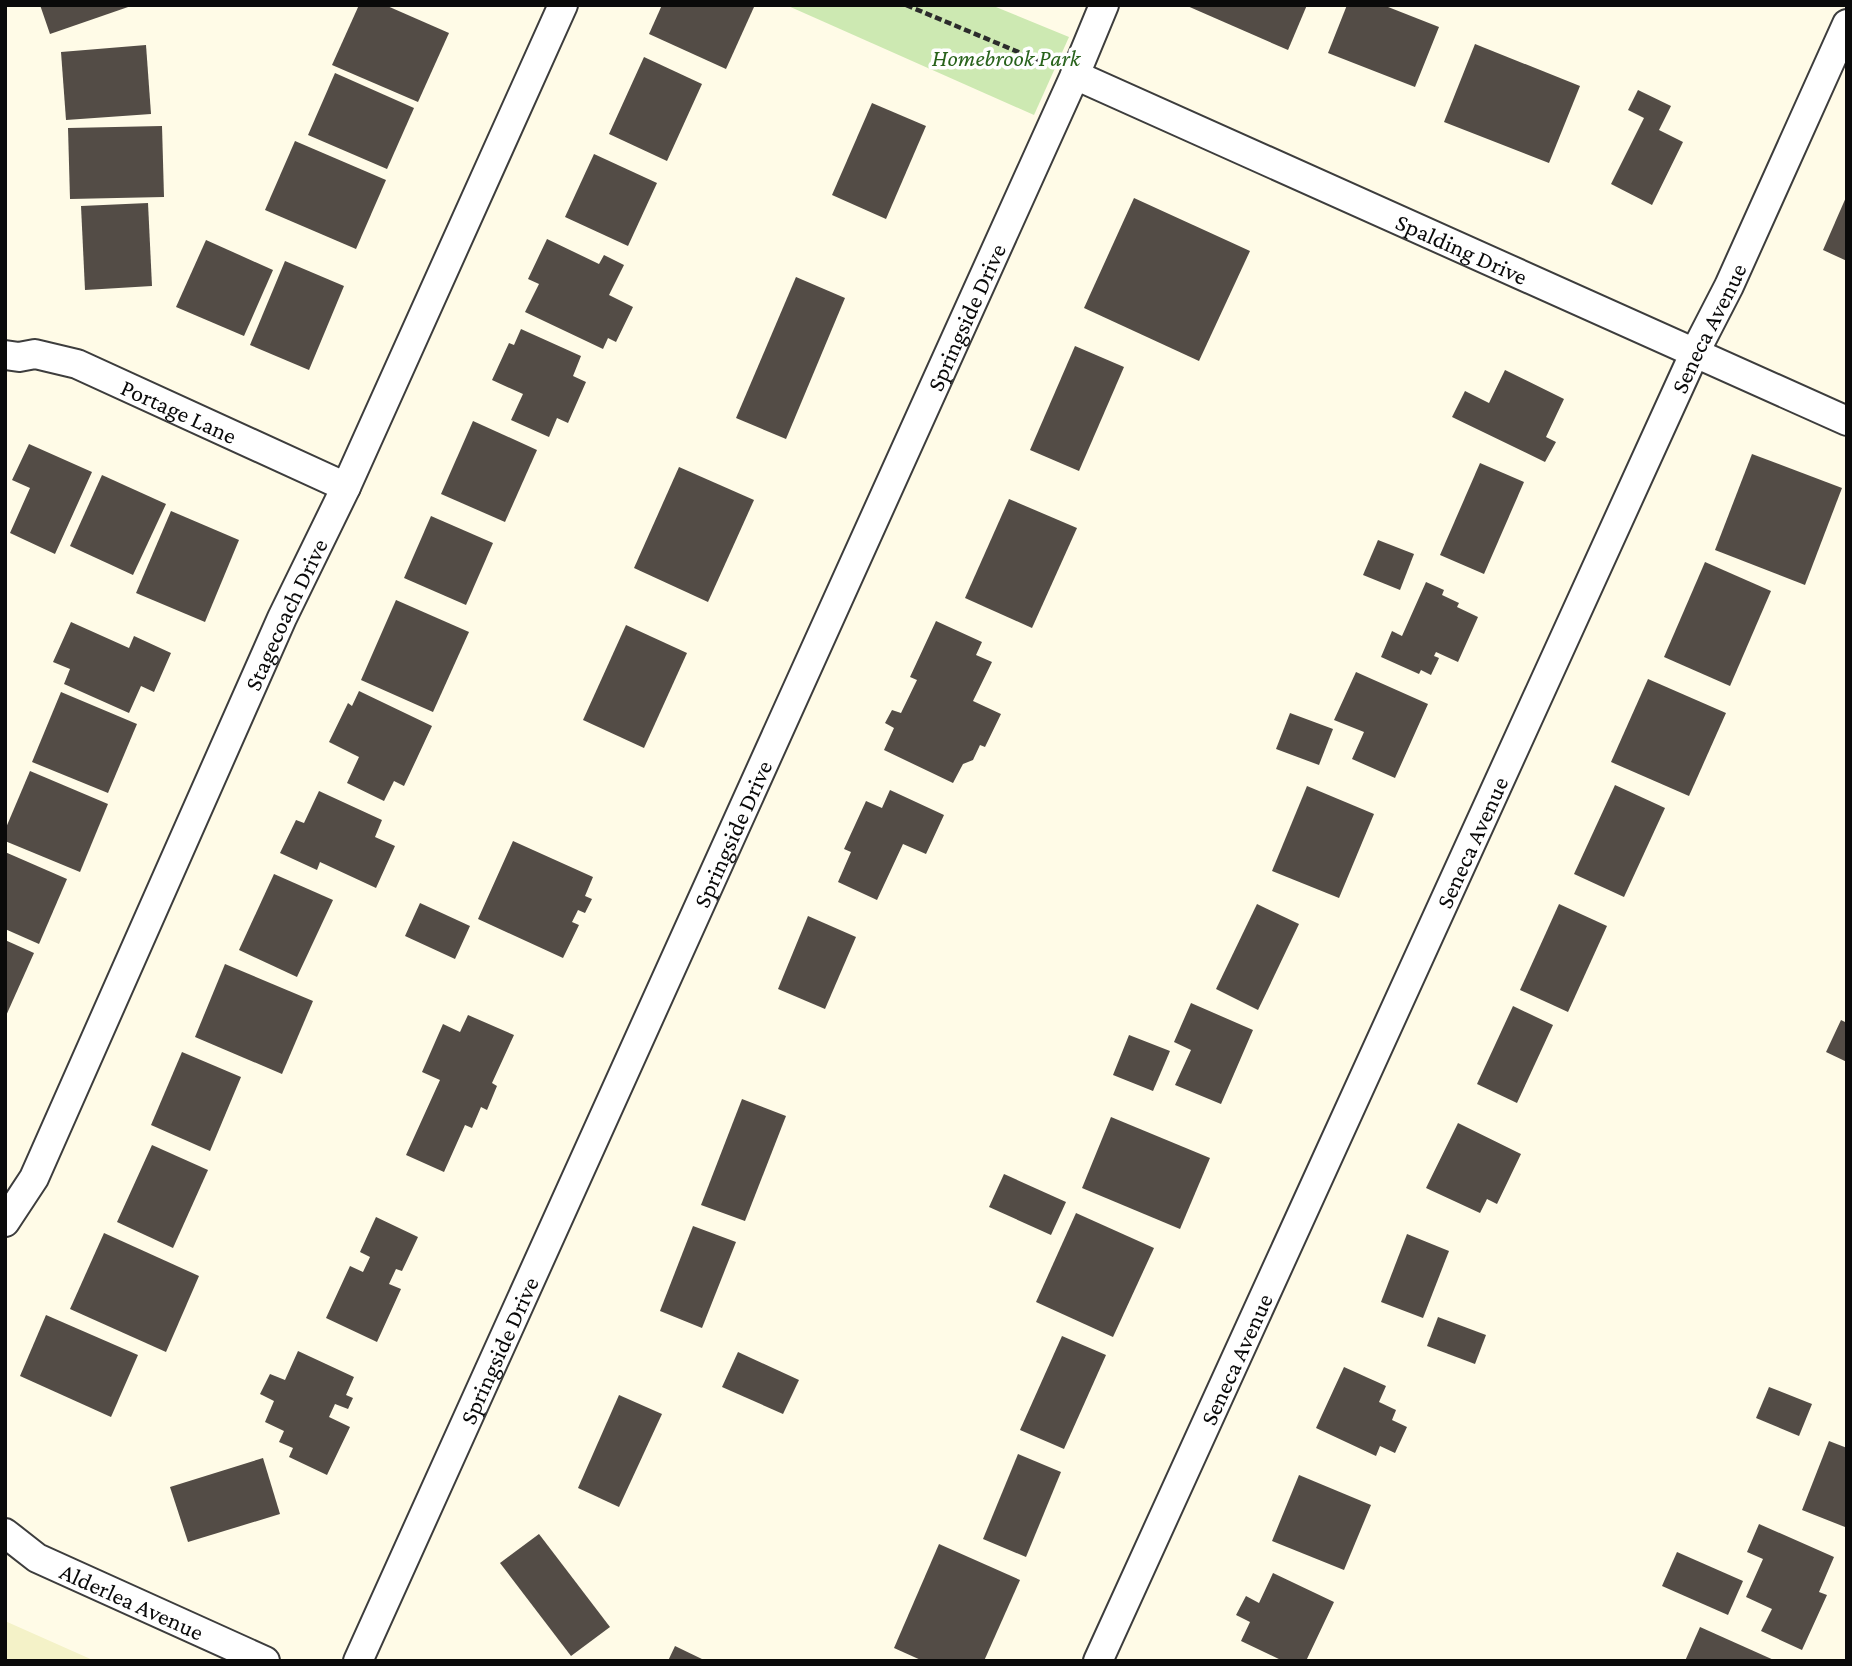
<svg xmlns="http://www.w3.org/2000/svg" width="1852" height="1666" font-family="'Crimson Pro',serif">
	<rect width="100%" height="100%" fill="#fffbe7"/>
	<!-- farmland -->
	<path fill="#f4f2c8" d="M5,1621L95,1661H5Z"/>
	<!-- green -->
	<path fill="#cde9b2" d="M786,5H991L1069,37L1034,115Z"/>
	<!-- building -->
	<g fill="#534c46">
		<path d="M40,5H131V6L50,34Z"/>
		<path d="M359,5H385L449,33L418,102L332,65Z"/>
		<path d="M662,5H749L754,7L726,69L649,34Z"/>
		<path d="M1185,5H1307L1288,50Z"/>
		<path d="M1347,5H1383L1439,27L1415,87L1328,53Z"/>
		<path d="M1475,44L1580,86L1549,163L1444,122Z"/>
		<path d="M146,45L151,114L66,120L61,52Z"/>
		<path d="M644,57L702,84L667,161L609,134Z"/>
		<path d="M335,73L414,108L387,169L308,135Z"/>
		<path d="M1638,90L1671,106L1659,130L1683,142L1652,205L1611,184L1644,118L1628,110Z"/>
		<path d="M872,103L926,126L886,219L832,195Z"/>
		<path d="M162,126L164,197L70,199L68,128Z"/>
		<path d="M295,141L386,180L356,249L265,210Z"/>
		<path d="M594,154L657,183L628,246L565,217Z"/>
		<path d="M1847,195V261L1823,250Z"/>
		<path d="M1134,198L1250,251L1199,361L1084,308Z"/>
		<path d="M148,203L152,286L85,290L81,206Z"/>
		<path d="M547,239L599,264L604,255L624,265L609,295L633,307L616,342L608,338L603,349L525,312L539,284L528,279Z"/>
		<path d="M206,240L273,270L244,336L176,307Z"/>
		<path d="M285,261L344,286L309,370L250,345Z"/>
		<path d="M796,277L845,298L786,439L736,418Z"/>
		<path d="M521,329L581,356L573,376L586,382L568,423L557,418L549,437L511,420L523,394L492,380L509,343L514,345Z"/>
		<path d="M1075,346L1124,367L1079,471L1030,450Z"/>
		<path d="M1505,370L1564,399L1546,437L1556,442L1545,462L1452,417L1465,391L1489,403Z"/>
		<path d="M473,421L537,450L505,522L441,494Z"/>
		<path d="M29,444L92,472L55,554L10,533L30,488L12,480Z"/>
		<path d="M1752,454L1842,488L1805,585L1715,550Z"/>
		<path d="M1480,463L1524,482L1484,574L1440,555Z"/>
		<path d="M679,467L754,500L708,602L634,568Z"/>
		<path d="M102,475L166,504L133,575L70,546Z"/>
		<path d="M1009,499L1077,528L1032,628L965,598Z"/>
		<path d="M171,511L239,540L205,622L136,593Z"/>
		<path d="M431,516L493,543L466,605L404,578Z"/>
		<path d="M1378,540L1414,554L1400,590L1363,575Z"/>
		<path d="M1705,562L1771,591L1730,686L1664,657Z"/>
		<path d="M1426,582L1444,590L1442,595L1459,603L1457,607L1478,617L1458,662L1436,652L1434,656L1439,658L1431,675L1421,670L1419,674L1381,657L1392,631L1402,636Z"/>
		<path d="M396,600L469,632L433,712L361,680Z"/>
		<path d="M936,621L982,642L976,655L992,662L973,701L1001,714L985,747L980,745L973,760L963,764L953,783L884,750L894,728L885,723L892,710L901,713L917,680L910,677Z"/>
		<path d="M71,622L129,648L134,636L171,653L154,692L141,686L129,713L64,684L70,669L53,662Z"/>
		<path d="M626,625L687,653L644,748L583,720Z"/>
		<path d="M1356,672L1428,704L1395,778L1352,759L1364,732L1334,720Z"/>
		<path d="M1648,679L1726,713L1689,796L1611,762Z"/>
		<path d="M359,691L432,726L404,786L394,781L384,801L347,783L359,757L329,742L348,703L352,706Z"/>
		<path d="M61,692L137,724L108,793L32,762Z"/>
		<path d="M1290,713L1333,729L1319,765L1276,749Z"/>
		<path d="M30,771L108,804L80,872L5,841V830Z"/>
		<path d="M1615,785L1665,808L1624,897L1574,874Z"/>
		<path d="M1307,786L1374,814L1339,898L1272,871Z"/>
		<path d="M890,790L944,815L926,854L903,844L877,900L838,882L851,852L844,849L866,801L882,808Z"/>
		<path d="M319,791L382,820L375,837L395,846L376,888L320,862L317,870L280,853L296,820L304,823Z"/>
		<path d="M513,841L593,877L585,896L592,899L585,913L578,910L572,922L579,925L563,958L478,919Z"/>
		<path d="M5,852L67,879L39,944L5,929Z"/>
		<path d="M274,874L333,900L297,977L239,950Z"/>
		<path d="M420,903L470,926L455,959L405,936Z"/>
		<path d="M1257,904L1299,924L1258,1010L1216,989Z"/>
		<path d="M1559,904L1607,926L1568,1012L1520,990Z"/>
		<path d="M808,916L856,937L825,1009L778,989Z"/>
		<path d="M5,940L34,953L5,1018Z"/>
		<path d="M225,964L313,1001L282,1074L195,1037Z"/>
		<path d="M1191,1003L1253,1030L1221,1104L1175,1085L1191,1050L1174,1042Z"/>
		<path d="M1513,1006L1553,1025L1517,1103L1477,1084Z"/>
		<path d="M468,1015L514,1035L492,1083L497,1086L487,1110L481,1107L472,1128L465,1125L444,1172L406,1155L440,1080L422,1072L443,1024L460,1032Z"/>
		<path d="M1841,1020L1847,1023V1062L1826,1052Z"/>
		<path d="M1129,1035L1170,1051L1153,1091L1113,1075Z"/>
		<path d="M182,1052L241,1077L210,1151L151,1125Z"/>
		<path d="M742,1099L786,1116L745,1221L701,1205Z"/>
		<path d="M1111,1117L1210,1158L1180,1229L1082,1188Z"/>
		<path d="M1458,1123L1521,1154L1497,1204L1487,1199L1480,1213L1426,1188Z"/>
		<path d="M152,1145L208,1170L173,1248L117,1222Z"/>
		<path d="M1004,1174L1066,1202L1051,1235L989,1207Z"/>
		<path d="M1076,1213L1154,1248L1113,1337L1036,1302Z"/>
		<path d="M376,1217L418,1237L402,1271L396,1269L389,1284L401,1289L377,1342L326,1318L350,1266L363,1272L370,1257L360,1252Z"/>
		<path d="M693,1226L736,1242L702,1328L660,1311Z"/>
		<path d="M104,1233L199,1276L166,1352L70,1309Z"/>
		<path d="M1407,1234L1449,1251L1423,1318L1381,1302Z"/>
		<path d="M46,1315L138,1355L111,1417L20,1376Z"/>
		<path d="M1438,1317L1486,1335L1475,1364L1427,1346Z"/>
		<path d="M1062,1336L1106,1355L1064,1449L1020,1430Z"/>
		<path d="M298,1351L354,1377L346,1395L353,1398L348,1409L335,1404L329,1417L350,1427L327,1475L289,1457L293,1448L279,1442L284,1431L265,1422L274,1401L260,1394L270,1374L285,1380Z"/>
		<path d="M738,1352L799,1380L783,1414L722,1387Z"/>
		<path d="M1344,1367L1386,1386L1379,1402L1396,1410L1392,1420L1407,1427L1395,1453L1380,1446L1376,1456L1316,1428Z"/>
		<path d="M1769,1387L1812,1404L1799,1436L1756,1418Z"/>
		<path d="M619,1395L662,1414L619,1507L578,1488Z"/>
		<path d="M1829,1441L1847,1448V1521L1845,1527L1802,1510Z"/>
		<path d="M1018,1454L1061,1472L1026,1557L983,1539Z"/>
		<path d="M263,1458L280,1514L188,1542L170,1487Z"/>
		<path d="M1299,1475L1371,1505L1344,1570L1272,1541Z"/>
		<path d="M1759,1524L1834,1557L1819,1592L1827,1595L1802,1650L1761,1631L1772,1609L1746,1597L1763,1559L1747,1552Z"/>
		<path d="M539,1534L610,1627L571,1656L500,1563Z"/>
		<path d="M939,1544L1020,1580L984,1661H923L894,1648Z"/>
		<path d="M1677,1552L1743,1581L1728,1615L1662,1586Z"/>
		<path d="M1273,1573L1334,1602L1306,1661H1283L1241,1641L1250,1622L1236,1615L1246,1596L1259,1603Z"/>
		<path d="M1700,1627L1776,1661H1685Z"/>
		<path d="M675,1646L706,1661H668Z"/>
	</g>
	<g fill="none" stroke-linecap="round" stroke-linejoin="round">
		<defs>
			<g id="street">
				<path id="s1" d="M1075,75L1847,421"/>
				<path id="s2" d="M5,355L19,357L35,354L77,364L346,487"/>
				<path id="s3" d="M5,1222L34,1178L282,618L346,487L563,5"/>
				<path id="s4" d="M5,1533L37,1558L265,1661"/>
				<path id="s5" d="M358,1661L1075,75L1104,5"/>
				<path id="s6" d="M1098,1661L1695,352L1729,286L1847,24"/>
			</g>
		</defs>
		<!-- street casing -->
		<use href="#street" stroke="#3d3d3d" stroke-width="32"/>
		<!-- path -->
		<path stroke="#2c2c2c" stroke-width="4.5" stroke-dasharray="7 3.5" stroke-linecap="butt" d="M906,5L1047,64"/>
		<!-- street -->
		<use href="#street" stroke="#fff" stroke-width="28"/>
	</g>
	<g text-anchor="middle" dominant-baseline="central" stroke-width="7" stroke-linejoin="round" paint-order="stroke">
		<!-- park labels -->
		<g font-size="24" font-style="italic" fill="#28621b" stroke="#fff">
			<text x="1006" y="57">Homebrook Park</text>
		</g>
		<!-- street labels -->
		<g font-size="24" fill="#0a0a0a" stroke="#fff">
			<text stroke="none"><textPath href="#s1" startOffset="424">Spalding Drive</textPath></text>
			<text stroke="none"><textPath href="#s5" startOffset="1475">Springside Drive</textPath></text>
			<text stroke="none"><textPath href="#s6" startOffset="1466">Seneca Avenue</textPath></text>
			<text stroke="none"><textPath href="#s2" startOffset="186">Portage Lane</textPath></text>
			<text stroke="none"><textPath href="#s3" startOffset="670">Stagecoach Drive</textPath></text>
			<text stroke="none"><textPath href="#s5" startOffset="908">Springside Drive</textPath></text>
			<text stroke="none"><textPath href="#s6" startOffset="900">Seneca Avenue</textPath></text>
			<text stroke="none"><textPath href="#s5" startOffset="341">Springside Drive</textPath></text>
			<text stroke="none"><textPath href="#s6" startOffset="332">Seneca Avenue</textPath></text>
			<text stroke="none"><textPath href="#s4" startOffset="145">Alderlea Avenue</textPath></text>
		</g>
	</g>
	<!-- border -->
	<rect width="1852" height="1666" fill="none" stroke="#0a0a0a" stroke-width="14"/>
</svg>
